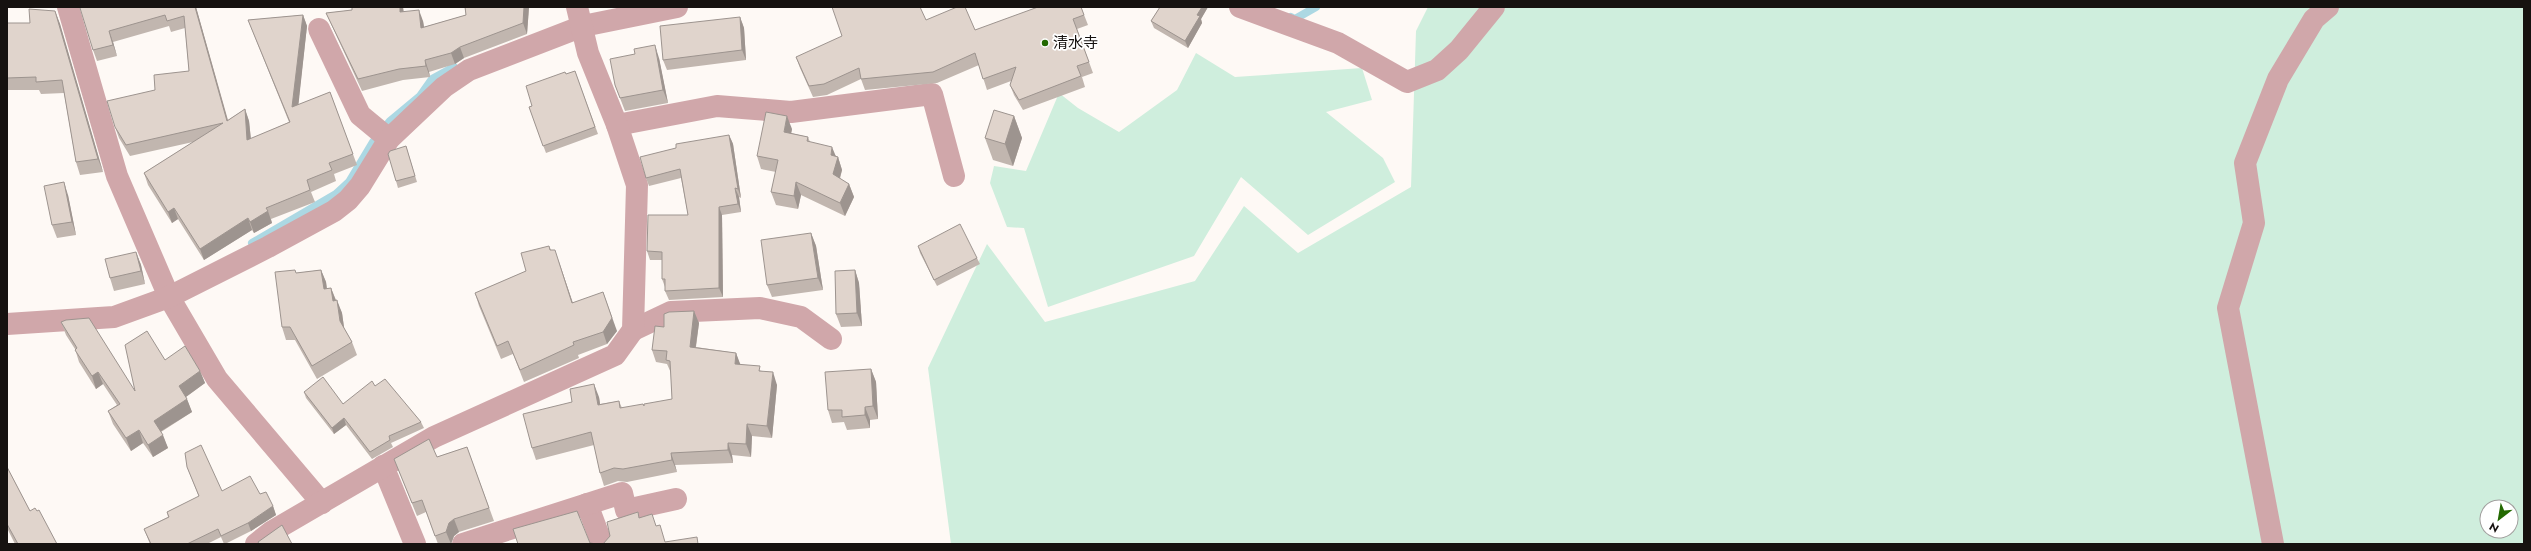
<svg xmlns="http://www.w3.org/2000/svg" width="2531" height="551" font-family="Jost,'Noto Sans JP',sans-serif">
	<rect width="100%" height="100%" fill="#fef9f5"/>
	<!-- green -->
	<g fill="#cfeedd" fill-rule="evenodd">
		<path d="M1428,7H2524V544H951L928,368L987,244L1045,322L1195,281L1244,206L1298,253L1411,187L1416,31ZM2487,507H2511V531H2487Z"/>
		<path d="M1196,53L1235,77L1362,68L1372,100L1326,112L1383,158L1395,182L1308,235L1241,177L1194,256L1048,307L1024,228L1007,227L990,183L994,166L1026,171L1059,93L1078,108L1119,132L1177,90Z"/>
	</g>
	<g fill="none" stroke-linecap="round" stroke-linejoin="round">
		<!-- stream -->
		<g stroke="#acd8e3" stroke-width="8">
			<path d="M1291,17L1295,19L1316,7"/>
			<path d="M252,243L336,194L349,182L373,142L390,121L420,96L432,79L454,67"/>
		</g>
		<!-- minor -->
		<g stroke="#d0a7aa" stroke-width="22">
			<path d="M68,7L117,176L169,297L217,379L322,503"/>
			<path d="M1240,7L1338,43L1407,82L1437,70L1459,50L1494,7"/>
			<path d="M319,29L360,115L389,139"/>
			<path d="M617,125L717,106L791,112L932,94L954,176"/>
			<path d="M7,324L114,317L169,297L268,247L334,211L348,200L360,186L389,139L444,87L469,70L583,26L677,7"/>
			<path d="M633,330L671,312L760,308L801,317L831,339"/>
			<path d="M383,466L415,544"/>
			<path d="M587,504L602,544"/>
			<path d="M256,544L271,532L434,437L615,355L633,330L637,185L617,125L588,53L577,7"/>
			<path d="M463,544L622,493L626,510L676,499"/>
			<path d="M2273,544L2228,308L2254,223L2245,163L2278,79L2314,19L2328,7"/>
		</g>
	</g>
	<!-- wall -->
	<g fill="#c1b6af">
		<path d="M82,7H196L228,120L245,109L249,121L251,139L289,122L248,20L303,15L307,26L298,105L330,92L357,165L334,174L336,181L311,192L315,202L271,219L272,223L254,233L252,230L204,260L178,219L172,223L148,185L144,173L193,142L130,156L119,138L115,127L155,90L189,71L185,28L171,32L169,26L113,42L117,56L97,61L93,50Z"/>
		<path d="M352,7H403L404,12L423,21L424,27L466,15L465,7H529L527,34L464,58L455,64L429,72L430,77L403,80L362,91L331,24L326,13L352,10Z"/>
		<path d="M1081,7L1088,25L1077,29L1093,73L1082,77L1085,87L1023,110L1014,95L1010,85L1011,81L987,90L979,65L937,83L865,90L861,79L827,95L813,97L800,68L796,57L926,20L975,30Z"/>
		<path d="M1160,7H1208L1201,19L1202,23L1188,48L1154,28L1151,21Z"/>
		<path d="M55,11L60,24L103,172L80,175L76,162L64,93L41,94L39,90H7V23H30Z"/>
		<path d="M740,17L744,28L746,60L667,70L663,60Z"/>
		<path d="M659,58L668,103L625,111L615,85Z"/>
		<path d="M575,71L598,134L546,153L529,107L532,106L566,74Z"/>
		<path d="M1014,116L1022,138L1013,166L993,160L985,138Z"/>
		<path d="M792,129L791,133L808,137L810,142L838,157L842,170L840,179L849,184L854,197L845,216L801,195L798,209L776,205L771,192L776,172L761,169L757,156Z"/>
		<path d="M729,135L733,144L741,198L739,197L741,212L722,215L723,297L669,300L665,291V287L662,279V260H650L647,251L688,215L681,178L649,186L646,178Z"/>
		<path d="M406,146L417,182L398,188L396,181Z"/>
		<path d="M68,195L76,235L57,238L52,225Z"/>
		<path d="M811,233L816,246L823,290L772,297L767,285Z"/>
		<path d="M549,246L551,250L559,262L573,303L617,331L607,344L578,355L579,358L524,382L513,354L501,359L479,306L475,293L526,271Z"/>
		<path d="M918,246L977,258L980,264L937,286L920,253Z"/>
		<path d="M136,252L141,265L145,284L114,291L110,278Z"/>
		<path d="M321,270L326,282L327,288H331L336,300L342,313L344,328L352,342L357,355L317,379L295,340H286L282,327L296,273Z"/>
		<path d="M855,270L859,283L862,326L841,327L836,314Z"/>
		<path d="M694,311L699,323L696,347L736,353L740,365L762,371L777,385L772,438L752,436L751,457L732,455L733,463L675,465L677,472L627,482L618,481L604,486L600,473L594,445L536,460L532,448L572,402L599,397L600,404L619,401L622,408L644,406L672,399L671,373L667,364L656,362L652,350L664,327Z"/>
		<path d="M61,322L135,391L165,360L200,371L205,383L186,397L192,412L161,432L168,448L153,457L143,443L131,451L113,424L108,411L117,405L103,384L96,389L79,362L75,349L66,335Z"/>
		<path d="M871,369L876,382L878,419L870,420V428L847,430L844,422L832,423L828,410Z"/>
		<path d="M375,386L421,422L424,428L391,443L393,447L372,459L346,425L334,434L306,398L304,392L343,404Z"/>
		<path d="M467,447L494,521L459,532L454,536L451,544H438L426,512L417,516L394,459L437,457Z"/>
		<path d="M7,467L30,511H37L57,544H15L7,528Z"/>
		<path d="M187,467L222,491L260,494L273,506L276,515L251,531L225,544H224L221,537L207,544H150L144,529L168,517L167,512L199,497Z"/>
	</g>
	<!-- shaded-wall -->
	<g fill="#9d948f">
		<path d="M195,7H196L231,132L227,121Z"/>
		<path d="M400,7H403L404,23L400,12Z"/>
		<path d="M524,7H529L527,34L523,23Z"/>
		<path d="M1202,7H1208L1201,19L1202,23L1188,48L1185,41L1197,15Z"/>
		<path d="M419,10L423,21L426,40L421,28Z"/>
		<path d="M55,11L60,24L103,172L98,159Z"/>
		<path d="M303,15L307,26L297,118L292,107Z"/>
		<path d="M740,17L744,28L746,60L742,50Z"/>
		<path d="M109,31L113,42L117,56L113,45Z"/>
		<path d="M655,45L659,58L668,103L663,90Z"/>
		<path d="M460,47L464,58L455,64L451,53Z"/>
		<path d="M425,60L429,72L430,77L426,66Z"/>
		<path d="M245,109L249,121L252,151L247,140Z"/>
		<path d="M787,116L792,129L789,145L784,132Z"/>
		<path d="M1014,116L1022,138L1013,166L1005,144Z"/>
		<path d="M729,135L733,144L741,198L738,189Z"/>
		<path d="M832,147L837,159L838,157L842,170L837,187L833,174L831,155Z"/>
		<path d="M64,182L68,195L76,235L72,222Z"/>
		<path d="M796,182L801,195L798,209L794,196Z"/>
		<path d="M849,184L854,197L845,216L840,203Z"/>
		<path d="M735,188L739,197L741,212L738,204Z"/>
		<path d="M719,207L722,215L723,297L719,288Z"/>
		<path d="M174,208L178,219L172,223L168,212Z"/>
		<path d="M268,211L272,223L254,233L250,222Z"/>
		<path d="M248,218L252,230L204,260L200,249Z"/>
		<path d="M811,233L816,246L823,290L818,278Z"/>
		<path d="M555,250L577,316L572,303Z"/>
		<path d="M136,252L141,265L145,284L141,271Z"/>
		<path d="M321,270L326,282L328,301L324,289Z"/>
		<path d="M855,270L859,283L862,326L857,313Z"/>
		<path d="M331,288L336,301H333Z"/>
		<path d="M603,292L617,331L607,344L603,332Z"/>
		<path d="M337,300L342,313L345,334L340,321Z"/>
		<path d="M694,311L699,323L694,359L690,347Z"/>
		<path d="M736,353L741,366L735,364Z"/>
		<path d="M871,369L876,382L878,419L873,406Z"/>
		<path d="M200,371L205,383L183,399L179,386Z"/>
		<path d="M98,372L103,384L96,389L92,376Z"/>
		<path d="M773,372L777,385L772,438L767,426Z"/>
		<path d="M594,384L599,397L602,417L598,405Z"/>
		<path d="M187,399L192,412L158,433L154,421Z"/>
		<path d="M865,407L870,420V428L865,415Z"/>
		<path d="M344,418L346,425L334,434L332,428Z"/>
		<path d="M747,424L752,436L751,457L746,444Z"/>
		<path d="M139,430L143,443L131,451L126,438Z"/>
		<path d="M163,435L168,448L153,457L148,445Z"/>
		<path d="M728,443L732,455L733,463L728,450Z"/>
		<path d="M671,453L675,465L677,472L672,460Z"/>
		<path d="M273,506L276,515L251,531L248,523Z"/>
		<path d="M454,519L459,532L454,536L451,544L446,532L449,523Z"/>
	</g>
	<!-- building -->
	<g fill="#e0d4cc" stroke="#9d948f">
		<path d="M82,7H195L227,121L245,109L247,140L290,122L248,20L303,15L292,107L330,92L353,154L329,163L332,170L307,180L310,190L266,208L268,211L250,222L248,218L200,249L174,208L168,212L144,173L223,123L126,145L115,127L107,101L155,90L154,75L189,71L184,16L167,21L165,15L109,31L113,45L93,50L80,8Z"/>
		<path d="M352,7H400V12L419,10L421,28L466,15L465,7H524L523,23L460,47L451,53L425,60L426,66L399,69L358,79L326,13L352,10Z"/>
		<path d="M832,7H920L926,20L957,7H965L975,30L1038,7H1081L1084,15L1073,19L1089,62L1077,66L1081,76L1019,100L1010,85L1016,67L983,79L975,53L933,72L861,79L859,68L824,84L809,86L796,57L842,36Z"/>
		<path d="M1160,7H1202L1197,15L1200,16L1185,41L1151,21Z"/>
		<path d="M29,9L55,11L98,159L76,162L62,80L36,82V77L7,78V23H30Z"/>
		<path d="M740,17L742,50L663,60L660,26Z"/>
		<path d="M655,45L663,90L620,98L615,85L610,59L635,54L634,49Z"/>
		<path d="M575,71L595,127L543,146L529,107L532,106L526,86L565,72L566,74Z"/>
		<path d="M994,110L1014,116L1005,144L985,138Z"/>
		<path d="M766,112L787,116L784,132L808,137L807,141L832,147L831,155L838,157L833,174L849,184L840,203L796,182L794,196L771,192L778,160L757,156Z"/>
		<path d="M729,135L738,189L735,188L738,204L719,207V288L665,291V279H662V252L647,251L648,215H688L680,169L646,178L640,157L676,148V144Z"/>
		<path d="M406,146L415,176L396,181L388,154L390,151Z"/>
		<path d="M64,182L72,222L52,225L44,186Z"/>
		<path d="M960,224L977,258L934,280L918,246Z"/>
		<path d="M811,233L818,278L767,285L761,240Z"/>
		<path d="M549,246L550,250H555L572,303L603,292L612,318L603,332L573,342L574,345L520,370L508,341L497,346L475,293L526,271L521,253Z"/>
		<path d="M136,252L141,271L110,278L105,259Z"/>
		<path d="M295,270L296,273L321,270L324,289L331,288L333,301L337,300L340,321L352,342L312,366L290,327H282L275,272Z"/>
		<path d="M855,270L857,313L836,314L835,271Z"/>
		<path d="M694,311L690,347L736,353L735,364L760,366L759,371L773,372L767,426L747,424L746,444L728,443V450L671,453L672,460L623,469L614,468L600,473L591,432L532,448L523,414L572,402L570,389L594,384L598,405L619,401L620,408L643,404L644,406V404L672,399L670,361L666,360L667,351L652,350L655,326L664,327V314L669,312Z"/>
		<path d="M89,318L135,391L125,345L147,331L165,360L185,346L200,371L179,386L187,399L154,421L163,435L148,445L139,430L126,438L108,411L120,404L98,372L92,376L75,350L77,348L61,322L66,320Z"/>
		<path d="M871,369L873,406L865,407V415L842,417V410H828L825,372Z"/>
		<path d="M323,377L343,404L372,381L375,386L385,379L421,422L389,436L390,440L370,452L344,418L332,428L304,392Z"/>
		<path d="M429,439L437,457L467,447L489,508L454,519L449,523L446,532L435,536L422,500L412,503L394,459Z"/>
		<path d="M201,445L222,491L250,476L260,494L266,492L273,506L248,523L221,536L218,529L187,544H151L144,529L169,517L167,512L199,496L187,467L185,453Z"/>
		<path d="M7,467L30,511L35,508L37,511L39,510L57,544H18L7,524Z"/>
		<path d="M577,511L590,543L597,544H518L513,529Z"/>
		<path d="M638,512L639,518L652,514L656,526L660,525L665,542L697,537L698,544H603L610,536L607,522Z"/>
		<path d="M282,525L292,544H259L258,542Z"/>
	</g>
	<!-- markers -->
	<circle fill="#236901" stroke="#fff" stroke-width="1.5" cx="1045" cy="43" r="4"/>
	<g text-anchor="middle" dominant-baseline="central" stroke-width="3.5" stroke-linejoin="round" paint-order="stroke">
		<!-- poi labels -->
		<g font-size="15" fill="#161210" stroke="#fff" text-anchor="start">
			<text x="1053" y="43">清水寺</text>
		</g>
	</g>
	<!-- border -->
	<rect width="2531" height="551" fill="none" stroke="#161210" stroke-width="16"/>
	<!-- north arrow -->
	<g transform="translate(2499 519) rotate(211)"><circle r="19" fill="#ffffff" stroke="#a2a09f"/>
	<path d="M0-3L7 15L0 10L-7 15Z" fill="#236901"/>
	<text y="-6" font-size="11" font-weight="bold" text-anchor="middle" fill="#161210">N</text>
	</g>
</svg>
